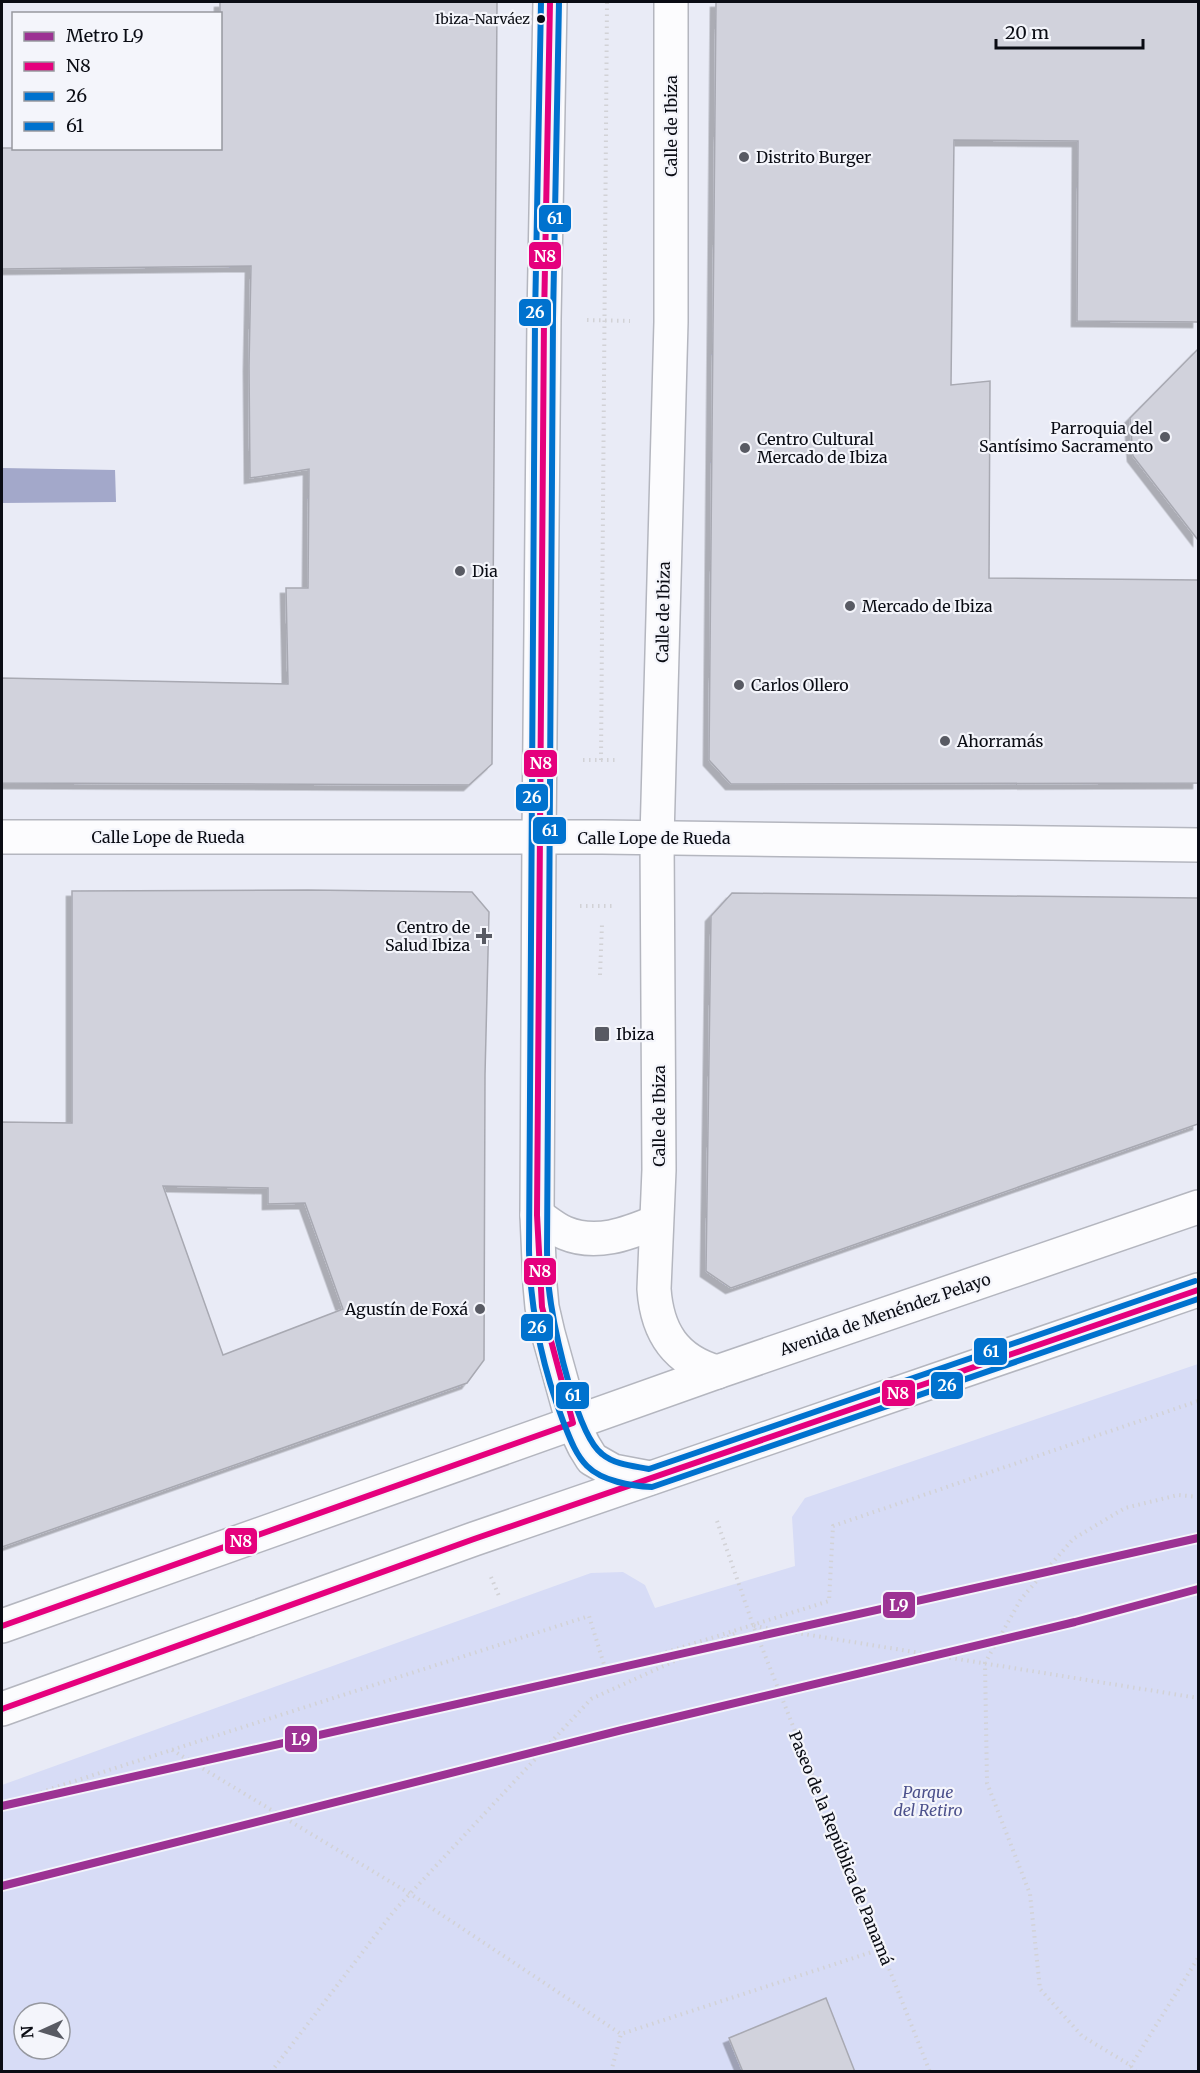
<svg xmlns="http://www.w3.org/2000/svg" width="1200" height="2073" font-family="Merriweather,serif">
	<defs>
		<filter id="shadow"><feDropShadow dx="-5.5" dy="5.5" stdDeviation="0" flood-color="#0004"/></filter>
	</defs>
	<rect width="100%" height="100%" fill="#e9ebf6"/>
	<!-- green -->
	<path fill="#d7dcf6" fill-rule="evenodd" d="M1198,1364V2071L2,2072V1785L591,1573L623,1572L645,1585L655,1608L795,1566L792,1517L805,1498ZM24,2013H60V2049H24Z"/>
	<!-- water -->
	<path fill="#a3a8ca" d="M2,468L115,470L116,502L2,503Z"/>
	<!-- building -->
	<g fill="#d1d2dc" stroke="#a8a9b2" stroke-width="1.5" fill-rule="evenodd" filter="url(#shadow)">
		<path d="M220,2H497L492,764L469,785L2,783V678L288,684L286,588H308L309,469L250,478L249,366L251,266L2,269V148H220Z"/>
		<path d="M716,2H1198V322L1077,321L1078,141L954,140L951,385L990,381L989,578L1198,580V783L731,784L709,760Z"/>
		<path d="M1198,349V540L1133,456L1130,418Z"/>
		<path d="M308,890L472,892L489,912L485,1075L484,1360L467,1383L2,1547V1122L72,1123V891ZM163,1186L268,1188V1204L305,1203L343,1309L223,1355Z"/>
		<path d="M732,893L1198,898V1124L731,1288L706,1271L711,916Z"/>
		<path d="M826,1998L855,2072H743L729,2038Z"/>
	</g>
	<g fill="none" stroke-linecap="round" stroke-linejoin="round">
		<defs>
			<g id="minor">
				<path d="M550,2L544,319L539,837L537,1215L540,1285L542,1307L548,1333L573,1423L584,1446L592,1459L613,1471L650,1478"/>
				<path d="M671,2V322L657,838L659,1170L654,1289C657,1332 675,1360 717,1372"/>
				<path d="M2,837H602L1198,845"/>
				<path d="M537,1215C546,1221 555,1229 565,1233C596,1246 627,1234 656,1222"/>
			</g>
			<g id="major">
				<path d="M2,1626L717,1372L1198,1207"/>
				<path d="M2,1709L474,1539L1198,1290"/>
			</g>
		</defs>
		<!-- minor casing -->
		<use href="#minor" stroke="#b4b6bf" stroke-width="36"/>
		<!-- major casing -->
		<use href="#major" stroke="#b4b6bf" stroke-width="36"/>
		<!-- path -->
		<g stroke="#d2d2d6" stroke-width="4" stroke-dasharray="1.5 4.5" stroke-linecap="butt">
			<path d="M587,320L630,321"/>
			<path d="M583,760H618"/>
			<path d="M601,760L607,2"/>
			<path d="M580,906H614"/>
			<path d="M600,975L602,924"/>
			<path d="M717,1521L753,1625L930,2072"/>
			<path d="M491,1577L499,1596"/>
			<path d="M754,1626L1198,1698"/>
			<path d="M172,1750L409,1893L621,2034"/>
			<path d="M2,1808L53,1788L589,1616L606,1671L829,1601L833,1526L1198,1401"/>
			<path d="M271,2072L394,1911L591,1699L736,1633"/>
			<path d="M611,2072L621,2034L881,1949"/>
			<path d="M1127,2072L1198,1958"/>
			<path d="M1136,2072L1130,2065L1082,2036L1040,1989L1030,1894L987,1783L985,1663L1021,1599L1073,1539L1125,1508L1178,1495L1198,1497"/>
		</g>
		<!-- minor -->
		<use href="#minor" stroke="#fcfcfe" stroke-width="33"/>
		<!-- major -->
		<use href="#major" stroke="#fcfcfe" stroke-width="33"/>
		<defs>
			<g id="bus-1">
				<path d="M2,1626L573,1423L542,1307L537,1215L544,319L550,2"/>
				<path d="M2,1709L474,1539L1198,1290"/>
			</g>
			<path id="bus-2" d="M541,2L535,319L529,1250C530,1308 542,1366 563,1421C569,1436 575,1454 587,1466C602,1481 631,1486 652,1487L1198,1299"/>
			<path id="bus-3" d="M559,2L553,319L547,1249C547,1268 548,1286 551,1304C556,1336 577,1435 602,1454C615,1465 634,1466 649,1469L1195,1281"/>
		</defs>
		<!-- bus-1 casing -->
		<use href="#bus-1" stroke="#f4f5fb" stroke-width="10"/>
		<!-- bus-2 casing -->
		<use href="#bus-2" stroke="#f4f5fb" stroke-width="10"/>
		<!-- bus-3 casing -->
		<use href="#bus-3" stroke="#f4f5fb" stroke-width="10"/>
		<!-- bus-1 -->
		<use href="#bus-1" stroke="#e5007d" stroke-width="6"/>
		<!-- bus-2 -->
		<use href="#bus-2" stroke="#0072ce" stroke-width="6"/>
		<!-- bus-3 -->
		<use href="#bus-3" stroke="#0072ce" stroke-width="6"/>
		<defs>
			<g id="metro-1">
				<path d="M2,1806L1198,1538"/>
				<path d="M2,1886L622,1730L1075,1622L1198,1589"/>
			</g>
		</defs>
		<!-- metro-1 casing -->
		<use href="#metro-1" stroke="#f4f5fb" stroke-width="12"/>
		<!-- metro-1 -->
		<use href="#metro-1" stroke="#9c3293" stroke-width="8"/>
	</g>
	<!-- markers -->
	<circle fill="#0a0c14" stroke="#f4f5fb" stroke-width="2" cx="541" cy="19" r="5"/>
	<g fill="#585a63" stroke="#f4f5fb" stroke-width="2">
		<circle cx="744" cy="157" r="6"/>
		<circle cx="1165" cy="437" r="6"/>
		<circle cx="745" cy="448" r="6"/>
		<circle cx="460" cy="571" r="6"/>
		<circle cx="850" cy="606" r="6"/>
		<circle cx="739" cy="685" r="6"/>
		<circle cx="945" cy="741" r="6"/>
		<path d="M481 927h6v6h6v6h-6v6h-6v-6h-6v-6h6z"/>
		<rect x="594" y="1026" width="16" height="16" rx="3"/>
		<circle cx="480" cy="1309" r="6"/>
	</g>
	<g text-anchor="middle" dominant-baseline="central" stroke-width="4.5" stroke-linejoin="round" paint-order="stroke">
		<!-- bus labels -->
		<g font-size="14" fill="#0a0c14" stroke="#f4f5fb" text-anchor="end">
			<text x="530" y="19">Ibiza-Narváez</text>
		</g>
		<!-- street labels -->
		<g font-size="16" fill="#0a0c14" stroke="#f4f5fb">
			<text transform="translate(671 126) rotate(-90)">Calle de Ibiza</text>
			<text transform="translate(663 612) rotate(-89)">Calle de Ibiza</text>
			<text x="168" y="837">Calle Lope de Rueda</text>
			<text x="654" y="838">Calle Lope de Rueda</text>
			<text transform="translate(659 1116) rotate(-90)">Calle de Ibiza</text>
			<text transform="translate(885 1314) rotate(-19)">Avenida de Menéndez Pelayo</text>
			<text transform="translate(841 1848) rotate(68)">Paseo de la República de Panamá</text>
		</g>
		<!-- poi labels -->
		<g font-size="16" fill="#0a0c14" stroke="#f4f5fb" text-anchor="start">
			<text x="756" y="157">Distrito Burger</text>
			<text x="1153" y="428" text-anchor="end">Parroquia del<tspan x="1153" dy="18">Santísimo Sacramento</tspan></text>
			<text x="757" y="439">Centro Cultural<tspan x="757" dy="18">Mercado de Ibiza</tspan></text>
			<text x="472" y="571">Dia</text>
			<text x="862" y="606">Mercado de Ibiza</text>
			<text x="751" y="685">Carlos Ollero</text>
			<text x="957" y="741">Ahorramás</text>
			<text x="470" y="927" text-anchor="end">Centro de<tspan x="470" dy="18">Salud Ibiza</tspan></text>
			<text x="616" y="1034">Ibiza</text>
			<text x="468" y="1309" text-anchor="end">Agustín de Foxá</text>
		</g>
		<!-- park labels -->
		<g font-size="16" font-style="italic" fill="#4c518c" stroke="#f4f5fb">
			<text x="928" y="1792">Parque<tspan x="928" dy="18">del Retiro</tspan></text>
		</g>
	</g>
	<g stroke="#f4f5fb" stroke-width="2">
		<rect x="538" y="204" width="34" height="29" rx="6" fill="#0072ce"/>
		<rect x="528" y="241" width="34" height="29" rx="6" fill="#e5007d"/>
		<rect x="518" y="298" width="34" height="29" rx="6" fill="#0072ce"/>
		<rect x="523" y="749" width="35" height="29" rx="6" fill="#e5007d"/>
		<rect x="515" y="783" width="34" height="29" rx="6" fill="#0072ce"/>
		<rect x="532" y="816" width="35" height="29" rx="6" fill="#0072ce"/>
		<rect x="523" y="1257" width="34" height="29" rx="6" fill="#e5007d"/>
		<rect x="520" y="1313" width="34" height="29" rx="6" fill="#0072ce"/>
		<rect x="973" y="1337" width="35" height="29" rx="6" fill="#0072ce"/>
		<rect x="930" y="1371" width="34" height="29" rx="6" fill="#0072ce"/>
		<rect x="881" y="1379" width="35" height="28" rx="6" fill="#e5007d"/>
		<rect x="555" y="1381" width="35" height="29" rx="6" fill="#0072ce"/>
		<rect x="224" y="1527" width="34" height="28" rx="6" fill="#e5007d"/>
		<rect x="882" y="1591" width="34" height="28" rx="6" fill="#9c3293"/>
		<rect x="284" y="1725" width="34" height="28" rx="6" fill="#9c3293"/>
	</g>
	<g font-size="16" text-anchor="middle" font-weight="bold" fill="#fff">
		<text x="555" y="224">61</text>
		<text x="545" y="262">N8</text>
		<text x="535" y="318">26</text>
		<text x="541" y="769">N8</text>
		<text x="532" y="803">26</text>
		<text x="550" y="836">61</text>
		<text x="540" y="1277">N8</text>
		<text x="537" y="1333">26</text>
		<text x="991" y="1357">61</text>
		<text x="947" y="1391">26</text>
		<text x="898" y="1399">N8</text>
		<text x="573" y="1401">61</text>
		<text x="241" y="1547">N8</text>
		<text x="899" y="1611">L9</text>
		<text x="301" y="1745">L9</text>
	</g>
	<!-- border -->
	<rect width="1200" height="2073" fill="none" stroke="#0a0c14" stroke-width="6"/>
	<!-- legend -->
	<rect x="12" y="12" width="210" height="138" fill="#f4f5fb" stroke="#96989f" stroke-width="1.5"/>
	<rect x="24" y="32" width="30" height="9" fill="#9c3293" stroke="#96989f" stroke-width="1.5"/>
	<text x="66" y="42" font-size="18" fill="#0a0c14">Metro L9</text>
	<rect x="24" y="62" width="30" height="9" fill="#e5007d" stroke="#96989f" stroke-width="1.5"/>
	<text x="66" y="72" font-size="18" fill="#0a0c14">N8</text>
	<rect x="24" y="92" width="30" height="9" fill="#0072ce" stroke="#96989f" stroke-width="1.5"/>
	<text x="66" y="102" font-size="18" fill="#0a0c14">26</text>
	<rect x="24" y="122" width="30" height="9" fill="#0072ce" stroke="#96989f" stroke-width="1.5"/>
	<text x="66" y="132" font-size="18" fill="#0a0c14">61</text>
	<!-- north arrow -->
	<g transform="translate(42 2031) rotate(266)"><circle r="28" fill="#f4f5fb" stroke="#96989f" stroke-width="1.5"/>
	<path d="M0-4.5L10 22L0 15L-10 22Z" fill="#585a63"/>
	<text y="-9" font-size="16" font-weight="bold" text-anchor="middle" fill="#0a0c14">N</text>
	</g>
	<!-- scale -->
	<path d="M996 39v9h147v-9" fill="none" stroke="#0a0c14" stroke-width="3"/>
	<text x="1005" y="39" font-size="18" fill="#0a0c14" stroke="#f4f5fb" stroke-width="4.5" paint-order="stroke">20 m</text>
</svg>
